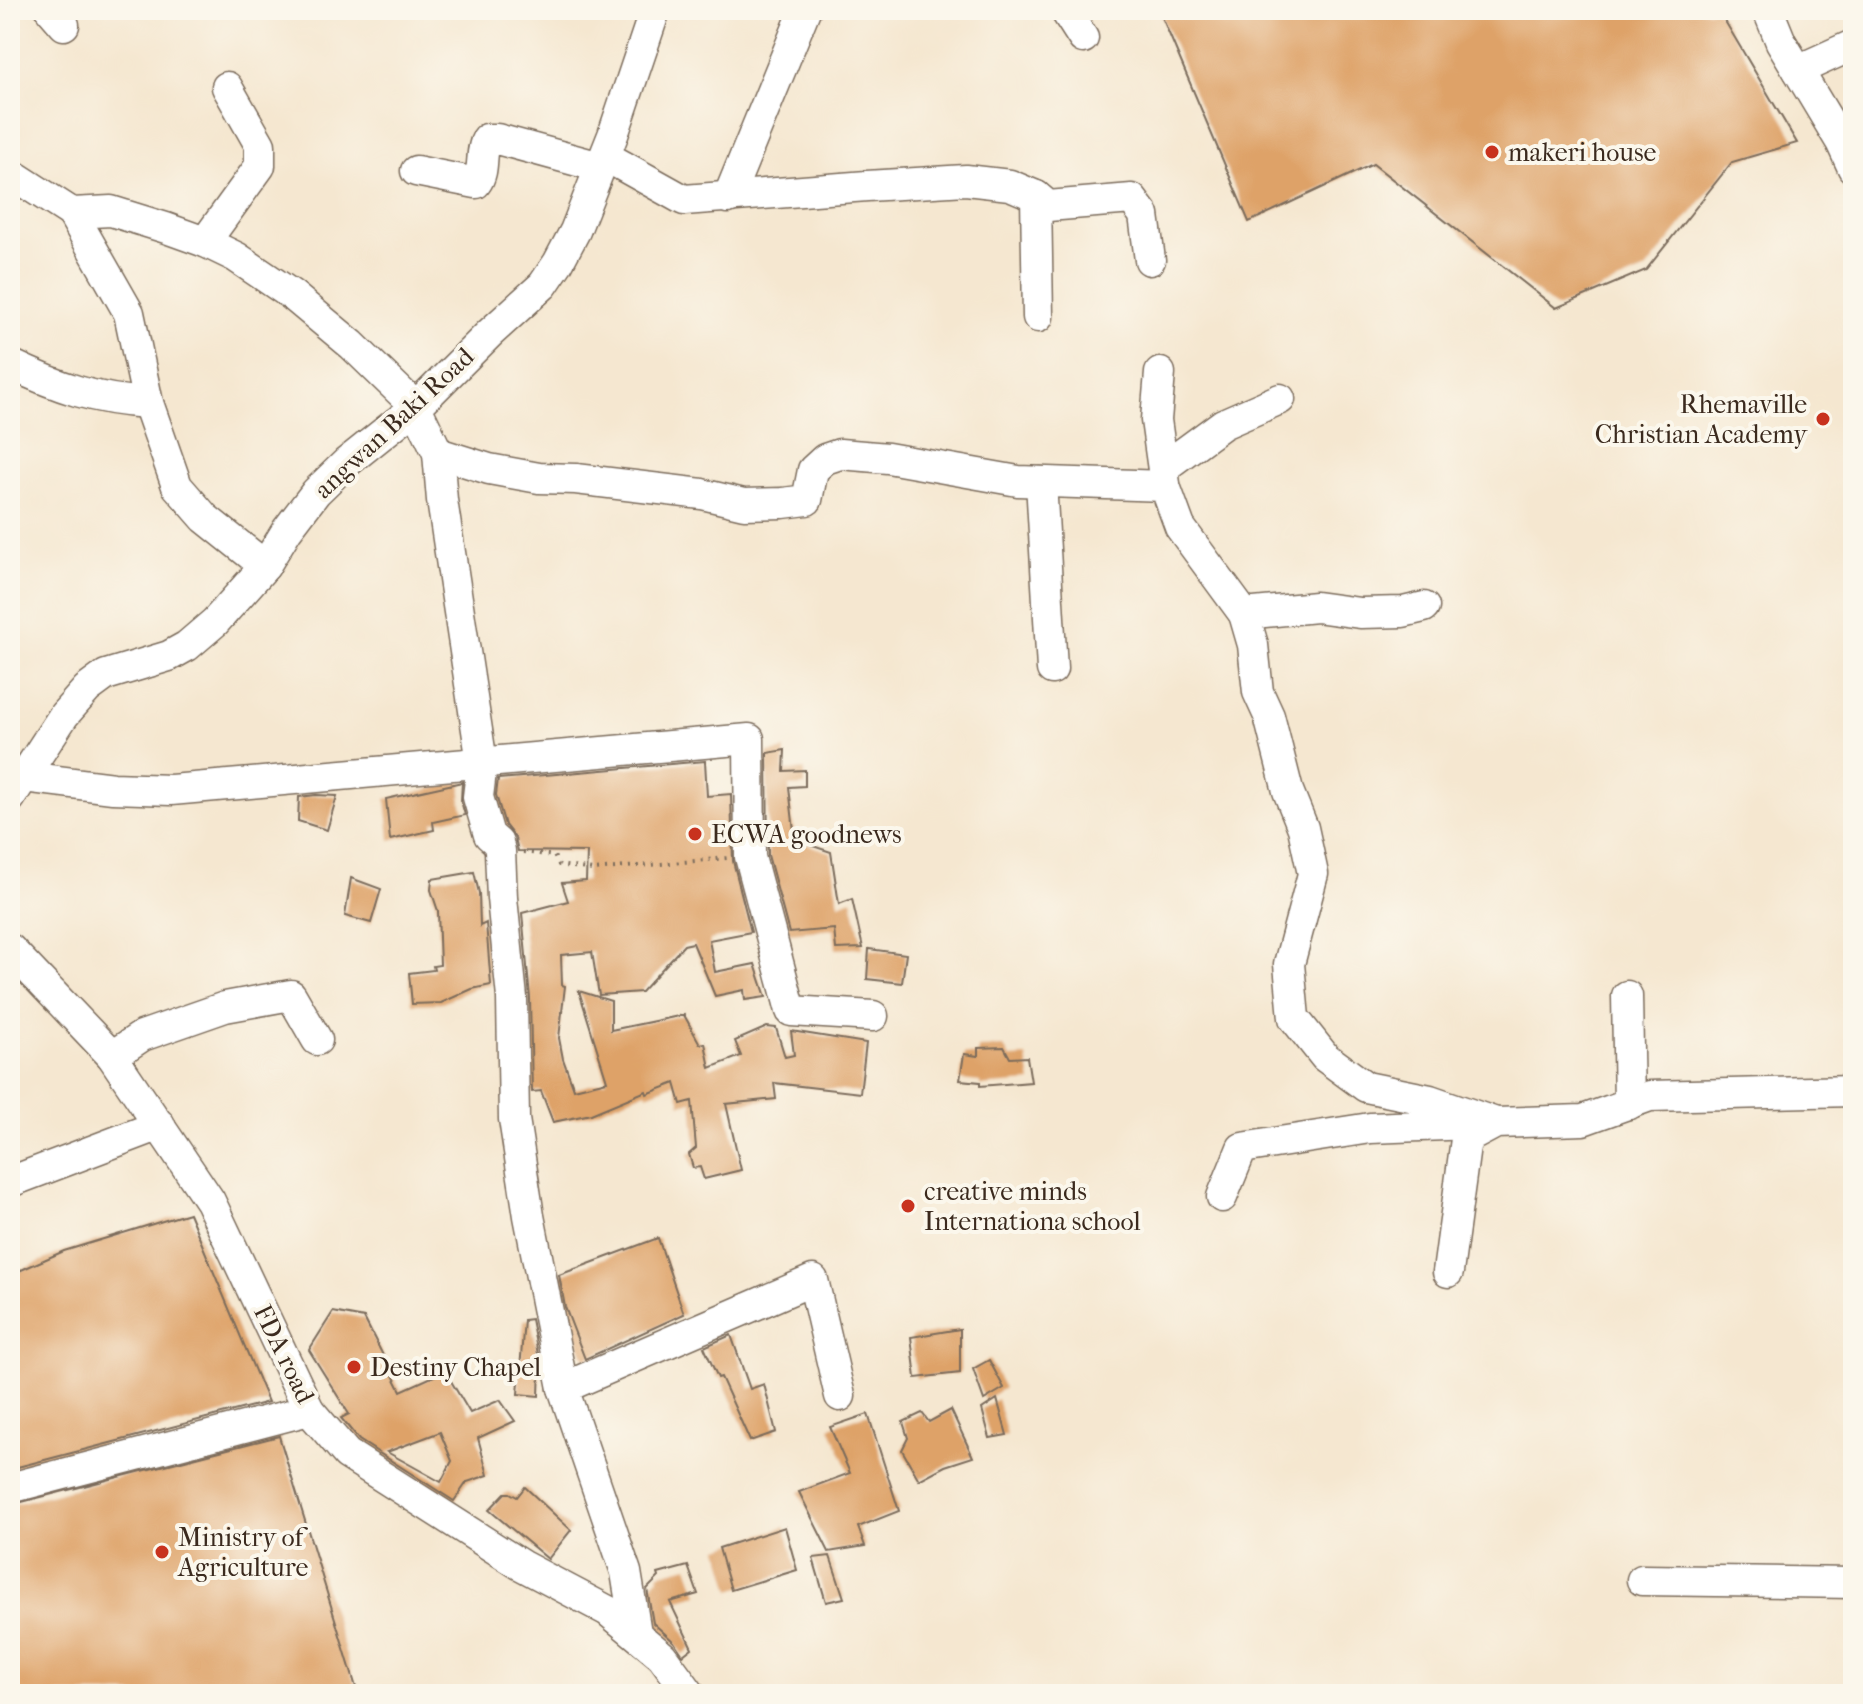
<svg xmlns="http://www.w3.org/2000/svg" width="1863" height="1704" font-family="'IM FELL French Canon',serif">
	<rect width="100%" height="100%" fill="#fbf7ec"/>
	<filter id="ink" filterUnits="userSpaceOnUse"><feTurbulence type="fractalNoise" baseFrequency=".0125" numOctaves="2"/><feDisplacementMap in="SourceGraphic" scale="16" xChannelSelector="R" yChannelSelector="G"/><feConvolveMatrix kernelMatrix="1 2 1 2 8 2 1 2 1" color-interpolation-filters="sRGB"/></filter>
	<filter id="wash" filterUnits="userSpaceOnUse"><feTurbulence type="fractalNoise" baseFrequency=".006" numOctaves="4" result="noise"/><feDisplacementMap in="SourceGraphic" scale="32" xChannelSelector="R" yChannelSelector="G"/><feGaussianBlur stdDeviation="1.8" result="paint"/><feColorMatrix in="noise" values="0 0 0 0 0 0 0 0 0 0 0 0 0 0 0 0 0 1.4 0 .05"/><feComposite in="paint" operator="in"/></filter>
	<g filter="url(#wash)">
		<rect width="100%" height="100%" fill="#f5e7d0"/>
		<g id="blocks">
			<!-- building -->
			<g fill="#dea268" fill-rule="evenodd">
				<path d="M1159,10H1716L1722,16L1797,143L1732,162L1646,270L1556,308L1373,164L1249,222Z"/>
				<path d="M785,750L784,771L805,770V786L789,787L795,840L831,852L839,904L852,899L863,948L836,949L834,929L789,933L768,855L767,753Z"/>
				<path d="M705,761L707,796L731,794L733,861L751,932L709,940L715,972L755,964L766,997L745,1000L744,990L715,996L693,943L684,945L641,992L599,995L592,952L561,955L562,985L565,986L559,1038L563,1059L574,1089L607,1081L579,991L611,1001V1030L684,1015L700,1044L705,1043L710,1068L741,1056L735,1041L767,1027L776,1028L785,1057L794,1055L791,1031L866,1043L860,1093L774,1083L776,1099L726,1104L741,1170L704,1179L700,1167L693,1168L689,1154L696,1148L692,1101L681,1104L675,1083L647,1094L646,1091L591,1114L553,1122L541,1091L532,1092L530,998L522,913L568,901L562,883L586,881L587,852L518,851L515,838L505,825L496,795L498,779Z"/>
				<path d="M462,782L461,801L465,815L433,822L434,830L390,840L386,799Z"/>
				<path d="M316,795L337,796L327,830L298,821L299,797Z"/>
				<path d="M474,872L479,893L480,926L486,923L491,985L472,989L441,1003L412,1004L409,973L434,970L433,966L440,965L438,911L431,890L432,879Z"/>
				<path d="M351,878L381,889L371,923L345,916Z"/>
				<path d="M869,949L906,954L902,983L867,979Z"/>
				<path d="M1004,1047L1010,1058L1027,1057L1031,1082L980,1086V1082L960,1080L964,1054L978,1056V1048Z"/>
				<path d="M189,1213L268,1402L10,1469V1275L64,1251Z"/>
				<path d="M658,1238L684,1314L585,1359L565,1307L559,1275Z"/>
				<path d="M333,1312L364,1318L401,1391L445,1371L470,1413L500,1400L515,1421L478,1438L488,1475L467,1482L454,1501L359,1440L341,1418L349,1414L309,1350ZM440,1432L452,1461L441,1482L387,1452Z"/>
				<path d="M531,1319L540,1364L539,1396L518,1394L524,1320Z"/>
				<path d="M960,1329V1373L916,1378L911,1337Z"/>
				<path d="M731,1335L750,1389L764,1384L776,1432L750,1441L721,1377L718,1378L704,1347Z"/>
				<path d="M989,1360L1004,1388L984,1400L973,1369Z"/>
				<path d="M997,1399L1007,1435L990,1438L982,1409Z"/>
				<path d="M951,1410L973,1457L945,1466L919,1480L902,1450L908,1438L903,1422L922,1413L929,1422Z"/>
				<path d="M868,1414L899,1511L858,1527L865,1546L829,1552L799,1492L850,1473L830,1427Z"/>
				<path d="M279,1436L358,1694H10V1505Z"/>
				<path d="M525,1487L571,1530L548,1559L489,1510L505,1493H510L517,1497Z"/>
				<path d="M785,1527L797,1570L731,1590L719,1548Z"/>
				<path d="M830,1556L844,1598L826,1602L813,1558Z"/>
				<path d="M688,1566L698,1594L670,1602L692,1648L683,1655L674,1642L653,1623L647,1589L659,1577L658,1574Z"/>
			</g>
		</g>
	</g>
	<g filter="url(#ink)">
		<use href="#blocks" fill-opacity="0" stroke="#7c6c5c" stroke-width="2"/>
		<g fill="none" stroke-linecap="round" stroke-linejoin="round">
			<defs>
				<g id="minor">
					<path d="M51,10L64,25"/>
					<path d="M1065,10L1083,38"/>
					<path d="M1768,10L1781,42L1841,142L1853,168"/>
					<path d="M1798,70L1853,45"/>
					<path d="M605,156L684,200L867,186L966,180L1010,185L1036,196L1048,206L1132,199L1144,215L1150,260"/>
					<path d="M416,171L476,183C486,170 479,153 487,139H497L600,167"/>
					<path d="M10,173L72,213L111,211L166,228L205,242L236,257L292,295L352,345L416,407L438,453L442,500L482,763L478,797L489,835L498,843L500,851L502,898L512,998L514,1119L529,1216L563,1388"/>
					<path d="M1036,196L1038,317"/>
					<path d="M728,198L805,10"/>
					<path d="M72,213L129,313L148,403L177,486L205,518L265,566"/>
					<path d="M205,242L260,166V145L227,87"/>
					<path d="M10,364C58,387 95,400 148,403"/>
					<path d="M1160,373L1156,420L1165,484"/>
					<path d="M438,453L489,469L539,478L576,479L702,494L744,504L783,503L807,500L813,470L825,459L840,454L888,458L1018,481L1165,486L1180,527L1244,614L1316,607L1360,613L1403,612L1424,607"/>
					<path d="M1163,468L1223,424L1280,399"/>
					<path d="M1041,482L1052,669"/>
					<path d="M24,777L113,788L171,790L749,739L750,857L791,1011L873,1016"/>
					<path d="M10,798L64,715L87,689L106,675L169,656L187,646L215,622L265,566L287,530L316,492L346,463L416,407L490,333L543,285L558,263L575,231L613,135L655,10"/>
					<path d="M10,949L112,1056L210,1201L309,1410L347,1454L521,1565L608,1611L662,1656L690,1694"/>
					<path d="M1627,996L1629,1104"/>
					<path d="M112,1056L142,1036L225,1007L291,995L317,1040"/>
					<path d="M10,1182L160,1125"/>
					<path d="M1222,1197L1242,1148L1370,1128L1496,1123L1430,1100L1366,1087L1325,1057L1294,1018L1289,964L1313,874L1303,828L1288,791L1269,716L1258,692L1253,645L1244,614"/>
					<path d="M1448,1272L1466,1139L1496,1123L1583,1120L1650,1096L1853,1091"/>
					<path d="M10,1488L309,1410"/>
					<path d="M1642,1580L1853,1583"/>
					<path d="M636,1633L626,1572L563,1388L813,1280L840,1396"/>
				</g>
			</defs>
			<!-- minor casing -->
			<use href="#minor" stroke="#7c6c5c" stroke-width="33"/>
			<!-- path -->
			<path stroke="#7c6c5c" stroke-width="4" stroke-dasharray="2 6" stroke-linecap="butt" d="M523,852L554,856L559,865L593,870L728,858"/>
			<!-- minor -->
			<use href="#minor" stroke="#fff" stroke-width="30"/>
		</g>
	</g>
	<!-- markers -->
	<g fill="#c8321e" stroke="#fbf7ec" stroke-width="3">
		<circle cx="1492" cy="152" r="8"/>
		<circle cx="1823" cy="419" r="8"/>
		<circle cx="695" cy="834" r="8"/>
		<circle cx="908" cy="1206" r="8"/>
		<circle cx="354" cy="1367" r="8"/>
		<circle cx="162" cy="1552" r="8"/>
	</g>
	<g text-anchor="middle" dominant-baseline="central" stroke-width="8" stroke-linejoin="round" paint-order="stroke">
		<!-- poi labels -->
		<g font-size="26" fill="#3b2a1e" stroke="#fbf7ec" text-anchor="start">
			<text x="1508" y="152">makeri house</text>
			<text x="1807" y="404" text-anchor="end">Rhemaville<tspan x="1807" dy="30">Christian Academy</tspan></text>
			<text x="711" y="834">ECWA goodnews</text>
			<text x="924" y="1191">creative minds<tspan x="924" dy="30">Internationa school</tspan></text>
			<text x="370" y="1367">Destiny Chapel</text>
			<text x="178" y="1537">Ministry of<tspan x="178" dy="30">Agriculture</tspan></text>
		</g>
		<!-- street labels -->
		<g font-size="26" fill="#3b2a1e" stroke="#fbf7ec">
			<text transform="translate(394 423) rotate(-43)">angwan Baki Road</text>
			<text transform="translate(284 1354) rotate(64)">FDA road</text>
		</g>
	</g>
	<!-- margin -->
	<rect width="1863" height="1704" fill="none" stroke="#fbf7ec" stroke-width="40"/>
</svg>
